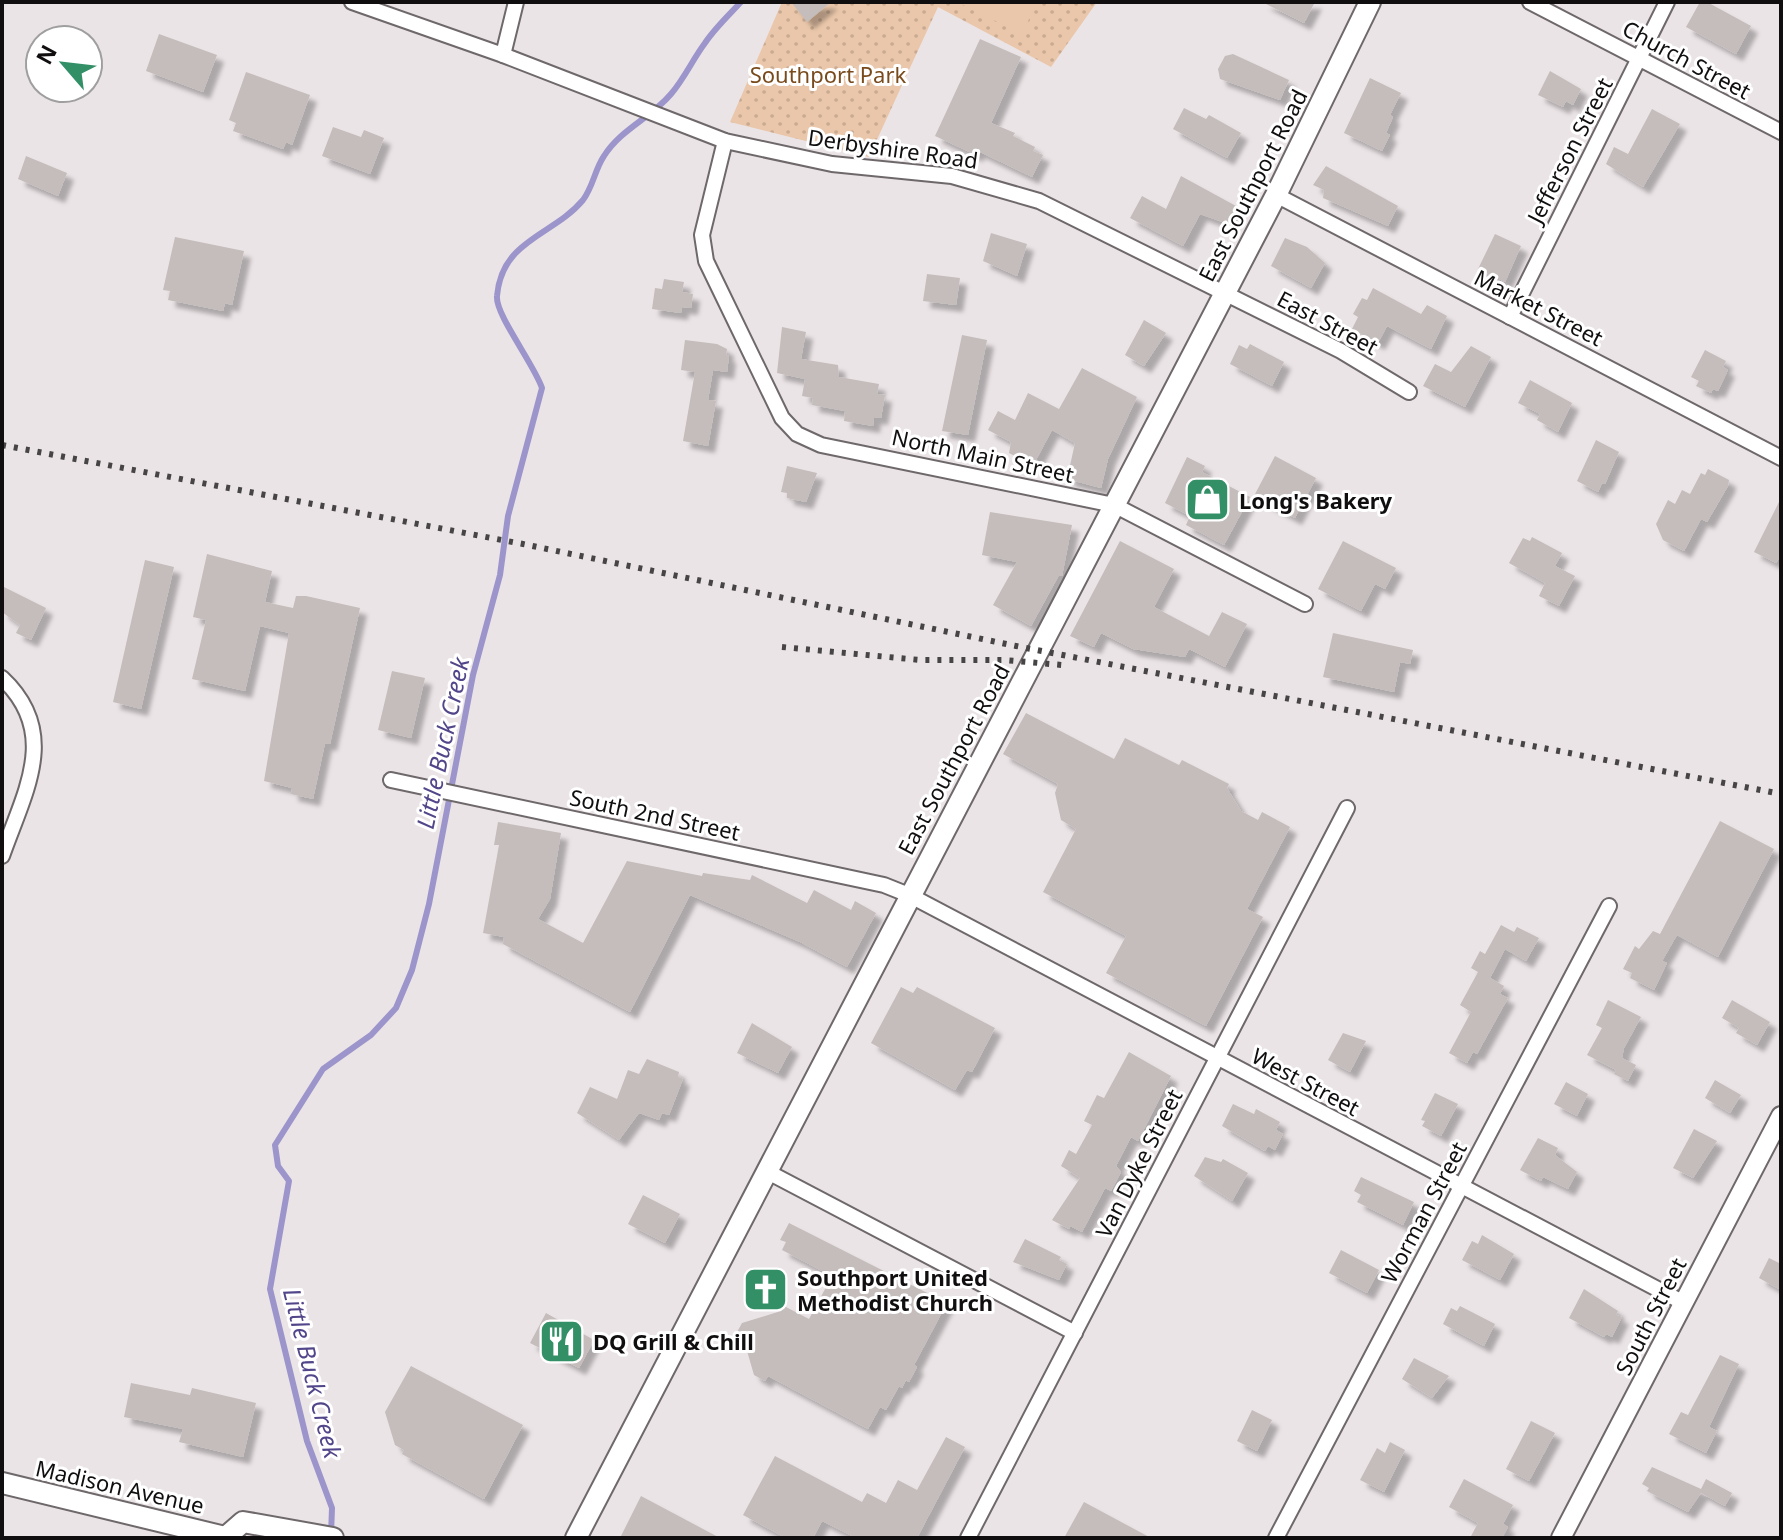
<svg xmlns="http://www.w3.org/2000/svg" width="1783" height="1540" font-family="'Noto Sans',sans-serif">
	<defs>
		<pattern id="park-dots" width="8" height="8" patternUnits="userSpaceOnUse" patternTransform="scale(2)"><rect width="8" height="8" fill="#eac7aa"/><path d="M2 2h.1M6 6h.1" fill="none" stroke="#c8aa91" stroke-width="1.8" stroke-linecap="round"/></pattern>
		<filter id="shadow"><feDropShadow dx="7" dy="7" stdDeviation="2" flood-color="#0004"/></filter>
	</defs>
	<rect width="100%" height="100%" fill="#ebe4e6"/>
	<!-- park -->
	<path fill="url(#park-dots)" d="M782,2H1097L1051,67L938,7L869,157L730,122Z"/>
	<!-- pitch -->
	<path fill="#eac7aa" d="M957,2H1037L1022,34Z"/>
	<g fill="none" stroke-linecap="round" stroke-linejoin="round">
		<!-- stream -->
		<path stroke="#9c95cb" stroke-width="6" d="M331,1535L332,1508L307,1441L270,1289L289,1181L278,1166L275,1145L323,1069L371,1035L396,1008L412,970L429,904L473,675L500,575L508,516L542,388C534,364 495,314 497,296C502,239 553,236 583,200C593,187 595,169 604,156C621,129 651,118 671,94C684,79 693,59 705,43C715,28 729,15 741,2"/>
	</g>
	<!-- building -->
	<g fill="#c4bdbb" filter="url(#shadow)">
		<path d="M791,2H831L807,22Z"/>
		<path d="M1262,2H1315L1304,23Z"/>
		<path d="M1700,2H1707L1751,26L1736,54L1686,27Z"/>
		<path d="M159,34L217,55L203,92L146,71Z"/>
		<path d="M980,39L1021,57L991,123L1015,133L1013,136L1035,147L1033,151L1043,155L1032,177L978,151L976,155L935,136Z"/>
		<path d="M1233,54L1289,80L1280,100L1220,79L1218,69L1225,56Z"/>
		<path d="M1550,71L1581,89L1573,105L1566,101L1563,107L1538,95Z"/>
		<path d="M246,72L310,95L292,145L286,142L283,149L233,131L236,123L229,120Z"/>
		<path d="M1370,78L1401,93L1390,115L1393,117L1386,133L1390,135L1382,151L1344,133Z"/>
		<path d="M1184,108L1206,119L1209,115L1241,133L1227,158L1173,129Z"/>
		<path d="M1652,109L1680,124L1643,187L1606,164L1614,147L1628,154Z"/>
		<path d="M333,127L361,137L364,130L384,138L370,174L322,156Z"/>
		<path d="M26,156L67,173L58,196L18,179Z"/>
		<path d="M1326,166L1398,206L1388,226L1323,198L1324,190L1313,185Z"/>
		<path d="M1181,176L1236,206L1228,224L1200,214L1183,246L1130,218L1142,196L1166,209Z"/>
		<path d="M991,233L1027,244L1017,276L983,261Z"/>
		<path d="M1495,234L1521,246L1505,282L1478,269Z"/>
		<path d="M175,237L244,251L232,305L225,303L223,311L168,300L170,291L163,290Z"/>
		<path d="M1285,238L1307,247L1325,263L1311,288L1271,266Z"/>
		<path d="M927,274L960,278L956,305L923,301Z"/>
		<path d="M664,279L684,282L682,292L693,294L691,308L682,307L681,313L652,309L655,288L662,289Z"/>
		<path d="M1373,288L1421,314L1427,305L1447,316L1431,349L1387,326L1378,343L1352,329L1358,317L1353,314L1362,298L1367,300Z"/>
		<path d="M1144,320L1166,333L1144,366L1125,355Z"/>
		<path d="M782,327L806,332L801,359L838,365L839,377L879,384L877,394L885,395L881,418L874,417L873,426L844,421L845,411L812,405L813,398L802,396L805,379L777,373Z"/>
		<path d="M962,335L987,340L968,435L942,431Z"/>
		<path d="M685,340L717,344L727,349L726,355L729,356L727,372L713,370L708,400L716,401L708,446L683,441L695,372L681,370Z"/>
		<path d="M1250,344L1284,362L1272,386L1230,364L1239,345L1247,349Z"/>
		<path d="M1471,346L1491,357L1465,407L1423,386L1435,364L1451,372Z"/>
		<path d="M1705,350L1726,361L1723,367L1728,370L1718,391L1713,389L1711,393L1696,386L1699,381L1691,377Z"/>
		<path d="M1082,368L1137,397L1108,459L1101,488L1067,479L1075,443L1052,430L1036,460L1025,454L1022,460L1009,453L1011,442L988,430L998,411L1015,420L1028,393L1059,409Z"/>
		<path d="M1530,380L1572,403L1558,432L1537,420L1540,414L1518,403Z"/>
		<path d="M1596,440L1619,452L1605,484L1602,483L1598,492L1577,481Z"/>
		<path d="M1275,456L1316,478L1295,518L1254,496Z"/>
		<path d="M1187,457L1205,466L1202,472L1250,497L1224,545L1186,525L1190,516L1165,503Z"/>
		<path d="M787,466L817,473L806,502L787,498V493L781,492Z"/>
		<path d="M1708,469L1729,480L1728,486L1707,522L1701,519L1684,551L1663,540L1656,524L1668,500L1675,504L1682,490L1690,494L1701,473L1705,475Z"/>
		<path d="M1781,498V555L1776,563L1754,552Z"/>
		<path d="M990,512L1072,525L1062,576L1059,575L1031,626L993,605L1017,562L982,555Z"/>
		<path d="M1532,537L1562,553L1555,566L1575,576L1559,606L1539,596L1545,583L1509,563L1523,538L1530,541Z"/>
		<path d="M1120,541L1174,569L1154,607L1209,636L1222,612L1247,624L1225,667L1189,649L1185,657L1133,649L1101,633L1094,647L1070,636Z"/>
		<path d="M1343,541L1396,568L1385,589L1375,584L1361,611L1318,589Z"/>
		<path d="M207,554L272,571L265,602L293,608L296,596H306L360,608L330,744L325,743L313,799L291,794L292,788L264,781L289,633L260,626L245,691L192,679L206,620L193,617Z"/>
		<path d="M145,560L174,567L141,709L113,702Z"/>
		<path d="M2,586L46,608L31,640L16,633L20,625L2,612Z"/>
		<path d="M1333,633L1413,650L1410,664L1400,662L1394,692L1323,677Z"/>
		<path d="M392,671L425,678L411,738L378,730Z"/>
		<path d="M1026,713L1114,759L1125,738L1179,765L1182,760L1229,784L1227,788L1241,811L1258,820L1262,812L1290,827L1247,909L1263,917L1206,1026L1106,973L1126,936L1043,892L1076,829L1061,820L1055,793L1058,784L1003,754Z"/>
		<path d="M1720,821L1774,849L1718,957L1677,935L1662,961L1667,963L1654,990L1630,978L1632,973L1623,969L1635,946L1639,949L1653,931L1660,934Z"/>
		<path d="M498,822L561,833L550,899L538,919L583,943L627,861L702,876L703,873L750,880L752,875L807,903L814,890L851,910L855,901L876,913L847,967L800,942L690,895L630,1012L503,944L504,937L483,933L499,845H494Z"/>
		<path d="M1501,925L1514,932L1517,927L1539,938L1526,961L1505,949L1490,978L1504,986L1500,994L1508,998L1477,1054L1473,1052L1467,1063L1449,1053L1471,1012L1460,1005L1478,972L1471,968L1480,951L1485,954Z"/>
		<path d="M901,987L913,993L917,987L995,1028L972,1072L967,1070L955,1090L871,1043Z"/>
		<path d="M1608,1000L1641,1017L1624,1048L1622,1058L1636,1065L1628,1081L1614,1074L1616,1070L1587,1055L1602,1028L1596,1025Z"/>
		<path d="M1732,1000L1770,1022L1757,1045L1736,1033L1739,1028L1722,1018Z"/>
		<path d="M752,1023L792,1047L778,1073L737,1053Z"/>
		<path d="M1343,1033L1366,1041L1350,1072L1328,1060Z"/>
		<path d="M1129,1052L1171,1076L1138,1141L1131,1137L1116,1166L1121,1172L1111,1191L1105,1188L1082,1232L1070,1226L1069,1229L1052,1220L1080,1178L1061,1166L1069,1150L1076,1154L1092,1125L1084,1121L1097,1095L1104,1098Z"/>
		<path d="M647,1059L679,1072L678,1077L683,1079L669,1115L662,1113L659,1120L639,1113L619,1140L577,1113L590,1087L617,1099L628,1070L639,1074Z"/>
		<path d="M1715,1080L1741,1095L1730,1113L1705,1098Z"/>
		<path d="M1566,1082L1588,1094L1577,1116L1554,1104Z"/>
		<path d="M1435,1093L1458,1104L1441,1136L1422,1126L1425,1121L1421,1120Z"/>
		<path d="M1233,1104L1254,1114L1256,1109L1280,1122L1276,1130L1283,1134L1275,1150L1268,1146L1265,1151L1222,1126Z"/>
		<path d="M1694,1129L1717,1141L1693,1178L1673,1168Z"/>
		<path d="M1538,1138L1558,1148L1555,1155L1577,1172L1568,1189L1543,1177L1541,1181L1520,1170Z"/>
		<path d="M1205,1157L1221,1162L1223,1159L1248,1173L1232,1201L1194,1176Z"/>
		<path d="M1361,1177L1414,1202L1403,1225L1357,1202L1361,1195L1354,1191Z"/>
		<path d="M643,1195L680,1214L665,1243L628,1224Z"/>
		<path d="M789,1223L947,1303L914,1365L917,1367L909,1382L906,1380L902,1388L899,1386L886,1410L880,1407L868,1429L768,1376L765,1381L754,1375L743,1337L736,1334L742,1323L781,1311L784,1306L809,1319L832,1276L782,1250L786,1242L780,1240Z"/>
		<path d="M1482,1235L1514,1254L1500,1280L1462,1260L1472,1241L1478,1244Z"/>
		<path d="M1025,1239L1061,1257L1059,1260L1067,1264L1059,1280L1013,1262Z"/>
		<path d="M1341,1250L1379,1270L1367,1293L1329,1273Z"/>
		<path d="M1769,1258L1781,1264V1290L1759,1278Z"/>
		<path d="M1584,1289L1618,1311L1616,1315L1622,1317L1612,1337L1606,1334L1604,1337L1569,1318Z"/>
		<path d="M1460,1306L1495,1324L1484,1346L1443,1324L1451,1308L1457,1311Z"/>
		<path d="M546,1313L594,1340L579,1368L530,1343Z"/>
		<path d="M1720,1355L1739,1364L1709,1427L1717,1431L1706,1453L1669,1434L1681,1412L1688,1415Z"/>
		<path d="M1414,1358L1449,1376L1432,1398L1402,1379Z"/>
		<path d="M411,1366L523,1425L484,1499L402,1454L404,1450L395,1445L385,1412Z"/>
		<path d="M131,1383L190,1395L192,1388L256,1403L243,1457L179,1442L183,1429L124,1417Z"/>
		<path d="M1252,1410L1272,1420L1257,1451L1237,1441Z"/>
		<path d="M1531,1421L1555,1433L1529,1481L1506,1469Z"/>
		<path d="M946,1437L965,1447L917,1538H856L822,1521L813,1538H786L743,1515L775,1456L862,1502L867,1493L886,1503L898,1480L917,1490Z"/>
		<path d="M1390,1442L1405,1450L1384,1492L1360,1480L1377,1448L1385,1453Z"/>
		<path d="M1652,1467L1701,1489L1706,1479L1732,1493L1725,1506L1701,1493L1688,1512L1647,1491L1649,1488L1642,1484Z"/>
		<path d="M1464,1479L1513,1505L1503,1524L1508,1527L1502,1538H1470L1478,1523L1449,1507Z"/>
		<path d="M641,1496L720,1538H620Z"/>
		<path d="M1084,1502L1151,1538H1064Z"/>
	</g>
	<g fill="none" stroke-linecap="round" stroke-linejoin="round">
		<defs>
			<g id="minor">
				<path d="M352,2L503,55L725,141L832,164L952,176L1039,201L1341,351L1409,392"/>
				<path d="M1530,2L1781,132"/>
				<path d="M503,55L516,2"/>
				<path d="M725,141L702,235L706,261L782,418L797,434L821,445L1114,505L1305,604"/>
				<path d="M1276,195L1781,458"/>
				<path d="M1510,317L1667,2"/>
				<path d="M2,678C61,733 24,793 2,856"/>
				<path d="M391,780L884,885L909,895L1684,1303"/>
				<path d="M766,1171L1075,1333"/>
				<path d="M968,1538L1347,808"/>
				<path d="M1276,1538L1609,906"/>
			</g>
			<path id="tertiary" d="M1561,1538L1781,1116"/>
			<g id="secondary">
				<path d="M2,1483L229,1538"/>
				<path d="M227,1536L243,1522L333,1538"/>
				<path d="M576,1538L1276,195L1370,2"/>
			</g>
		</defs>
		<!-- minor casing -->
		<use href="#minor" stroke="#6e686a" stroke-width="18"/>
		<!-- tertiary casing -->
		<use href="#tertiary" stroke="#6e686a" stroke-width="22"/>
		<!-- secondary casing -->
		<use href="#secondary" stroke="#6e686a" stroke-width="24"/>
		<!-- minor -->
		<use href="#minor" stroke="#fff" stroke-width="14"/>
		<!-- tertiary -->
		<use href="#tertiary" stroke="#fff" stroke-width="18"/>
		<!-- secondary -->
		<use href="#secondary" stroke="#fff" stroke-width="20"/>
		<!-- rail -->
		<g stroke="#474445" stroke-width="6" stroke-dasharray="4 8" stroke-linecap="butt">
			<path d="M2,445L523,544L1016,646L1781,794"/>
			<path d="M782,647L920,660H1004L1062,665"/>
		</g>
	</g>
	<!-- icons -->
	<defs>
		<symbol id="shop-square" viewBox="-11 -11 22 22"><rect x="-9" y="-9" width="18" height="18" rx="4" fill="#338f66" stroke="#fff"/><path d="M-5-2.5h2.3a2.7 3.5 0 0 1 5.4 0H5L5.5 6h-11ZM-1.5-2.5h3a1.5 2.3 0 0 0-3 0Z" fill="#fff"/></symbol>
		<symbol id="church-square" viewBox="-11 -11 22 22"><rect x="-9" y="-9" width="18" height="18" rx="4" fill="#338f66" stroke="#fff"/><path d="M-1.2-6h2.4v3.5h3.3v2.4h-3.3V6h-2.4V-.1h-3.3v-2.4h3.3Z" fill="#fff"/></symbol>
		<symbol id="restaurant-square" viewBox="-11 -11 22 22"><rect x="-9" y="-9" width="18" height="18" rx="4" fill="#338f66" stroke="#fff"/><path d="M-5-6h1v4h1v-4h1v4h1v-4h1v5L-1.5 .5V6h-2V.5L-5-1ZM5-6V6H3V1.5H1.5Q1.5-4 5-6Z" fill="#fff"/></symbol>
	</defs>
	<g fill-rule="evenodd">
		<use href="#shop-square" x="1182" y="474" width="51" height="51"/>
		<use href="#church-square" x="740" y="1264" width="51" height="51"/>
		<use href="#restaurant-square" x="536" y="1316" width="51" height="51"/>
	</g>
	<g text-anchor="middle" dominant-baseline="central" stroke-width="6" stroke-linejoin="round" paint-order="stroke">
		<!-- street labels -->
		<g font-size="22" fill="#100e0f" stroke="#fff">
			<text transform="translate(1687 59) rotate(28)">Church Street</text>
			<text transform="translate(893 148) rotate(8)">Derbyshire Road</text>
			<text transform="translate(1569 150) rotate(-63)">Jefferson Street</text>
			<text transform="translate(1252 185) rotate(-63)">East Southport Road</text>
			<text transform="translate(1539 307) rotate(27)">Market Street</text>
			<text transform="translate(1328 322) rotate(28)">East Street</text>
			<text transform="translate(983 455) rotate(12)">North Main Street</text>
			<text transform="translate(953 759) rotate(-62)">East Southport Road</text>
			<text transform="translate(655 814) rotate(12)">South 2nd Street</text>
			<text transform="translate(1306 1081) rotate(28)">West Street</text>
			<text transform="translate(1138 1163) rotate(-63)">Van Dyke Street</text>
			<text transform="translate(1423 1212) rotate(-62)">Worman Street</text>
			<text transform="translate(1650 1316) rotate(-63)">South Street</text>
			<text transform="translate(120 1486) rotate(13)">Madison Avenue</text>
		</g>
		<!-- park labels -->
		<g font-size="22" fill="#794a1c" stroke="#fff">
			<text x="828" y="74">Southport Park</text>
		</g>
		<!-- poi labels -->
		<g font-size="22" font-weight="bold" fill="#100e0f" stroke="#fff" text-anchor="start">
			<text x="1239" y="500">Long's Bakery</text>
			<text x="797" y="1277">Southport United<tspan x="797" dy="25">Methodist Church</tspan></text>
			<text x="593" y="1341">DQ Grill &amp; Chill</text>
		</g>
		<!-- water labels -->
		<g font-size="24" font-style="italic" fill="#524589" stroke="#fff">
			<text transform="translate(442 743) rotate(-78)">Little Buck Creek</text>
			<text transform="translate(313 1373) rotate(76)">Little Buck Creek</text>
		</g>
	</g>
	<!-- border -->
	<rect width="1783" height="1540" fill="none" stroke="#100e0f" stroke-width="8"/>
	<!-- north arrow -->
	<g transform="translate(64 64) rotate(298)"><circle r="38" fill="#ffffff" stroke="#9f9f9f" stroke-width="2"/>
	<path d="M0-6L14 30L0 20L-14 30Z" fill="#338f66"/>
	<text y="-12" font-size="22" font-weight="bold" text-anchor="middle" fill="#100e0f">N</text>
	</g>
</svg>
